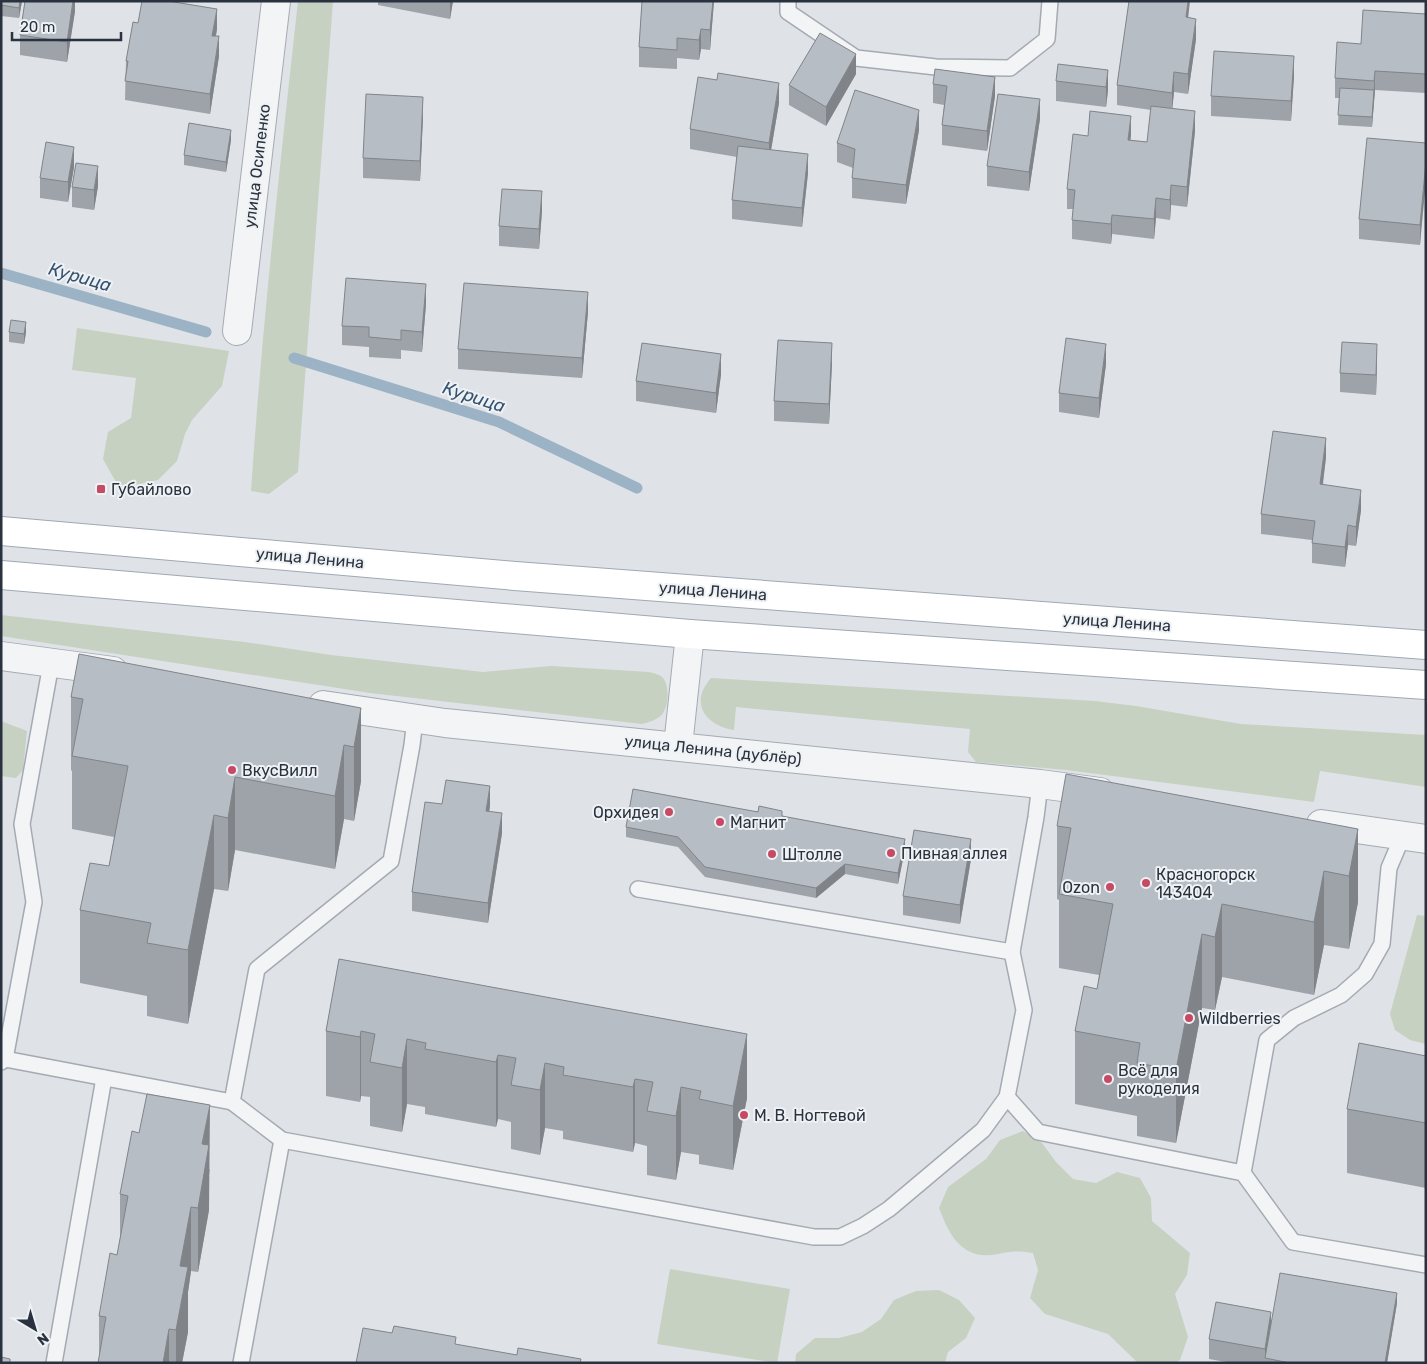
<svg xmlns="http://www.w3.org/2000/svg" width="1427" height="1364" font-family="Rubik,sans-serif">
	<rect width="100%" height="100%" fill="#dfe3e8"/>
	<!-- green -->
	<g fill="#c6d1c1">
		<path d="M298,1H333L298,472L269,494L251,491C262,327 280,164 298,1Z"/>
		<path d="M77,328L229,351L222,386L192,420L185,434L177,461L158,480L130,486L117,484L103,459L108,432L131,418L136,378L72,370Z"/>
		<path d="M1,615L245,642L331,655L483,672L551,666L649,672C653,673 658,674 661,676C670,683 669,704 663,713C658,720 649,722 642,724L370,693L1,636Z"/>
		<path d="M711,678L1095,701L1136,706L1241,724L1426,735V787L1320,771L1314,802L1066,770L976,762L968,752L970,729L736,707L734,730C705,725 689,703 711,678Z"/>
		<path d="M1,721L27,731L23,770L16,778L1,776Z"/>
		<path d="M1417,915L1426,916V1044L1410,1040L1395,1030L1390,1014Z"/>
		<path d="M1023,1131L1042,1143L1056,1162L1073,1179L1096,1183L1117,1172L1140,1178L1151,1198L1152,1221L1190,1253L1187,1275L1175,1294L1188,1337L1180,1360L1175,1363H1138L1108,1334L1045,1314L1030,1298L1038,1270L1033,1253C1026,1252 1018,1251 1010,1252C1004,1252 997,1255 991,1255C960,1258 948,1232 939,1208L948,1187L986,1159L1000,1140Z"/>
		<path d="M670,1269L790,1289L777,1363L657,1344Z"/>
		<path d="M939,1290L959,1300L975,1318L966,1338L948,1352L945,1363H795L796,1354L815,1338H839L862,1332L881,1319L894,1300L916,1291Z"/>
	</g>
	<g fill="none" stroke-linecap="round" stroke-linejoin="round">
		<!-- stream -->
		<g stroke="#9cb3c6" stroke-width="11">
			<path d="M1,273L206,332"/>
			<path d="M294,358L499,422L637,488"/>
		</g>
		<defs>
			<g id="lane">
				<path d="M788,1V12L856,58L936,67L1010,68L1047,39L1050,1"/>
				<path d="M638,889L1012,952"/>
				<path d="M5,1059L232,1102L257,969L391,861L412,745L415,719"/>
				<path d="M1,1062L5,1059L34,902L22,824L51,664"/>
				<path d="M1007,1097L1038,1132L1243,1173L1293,1242L1426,1265"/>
				<path d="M232,1102L282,1140L814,1237H840L863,1226L889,1209L983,1130L1007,1097L1024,1010L1012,952L1036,817L1040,784"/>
				<path d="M1243,1173L1267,1040L1294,1018L1341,995L1365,974L1382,944L1389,868L1403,835"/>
				<path d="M54,1363L104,1078"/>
				<path d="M241,1363L282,1140"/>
			</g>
			<g id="street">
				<path d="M237,331L276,1"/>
				<path d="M1,656L113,671"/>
				<path d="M323,705L445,723L1040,784L1100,792"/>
				<path d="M678,746L690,634"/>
				<path d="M1321,824L1426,839"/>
			</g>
			<g id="primary">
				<path d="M1,531L515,576L1426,645"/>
				<path d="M1,575L690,634L1426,685"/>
			</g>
		</defs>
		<!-- lane casing -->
		<use href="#lane" stroke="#a5aab2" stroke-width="18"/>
		<!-- street casing -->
		<use href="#street" stroke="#a5aab2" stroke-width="30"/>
		<!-- primary casing -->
		<use href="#primary" stroke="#9fa8b3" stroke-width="30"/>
		<!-- lane -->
		<use href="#lane" stroke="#f2f4f6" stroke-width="15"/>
		<!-- street -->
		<use href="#street" stroke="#f2f4f6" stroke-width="28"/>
		<!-- primary -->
		<use href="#primary" stroke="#fff" stroke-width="28"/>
	</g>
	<!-- wall -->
	<g fill="#9da3a9">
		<path d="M1,1H22L19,18L1,16Z"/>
		<path d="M75,1V11L67,62L20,55V35Z"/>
		<path d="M378,1H453L450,19L378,5Z"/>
		<path d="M642,1H714L710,50L701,49L699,60L677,58V69L639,67V47Z"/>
		<path d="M1426,14V93L1375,90L1372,127L1338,125L1339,98H1335V78L1361,44Z"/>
		<path d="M1188,18L1196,39L1188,94L1174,92L1172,109L1195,131L1187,207L1171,205L1170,220L1156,218L1154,239L1112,234L1111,244L1072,239V220L1073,209H1067V189L1088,136L1131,135L1130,140L1147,142L1151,110L1117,105V85Z"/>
		<path d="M217,29L216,36L219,56L210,114L125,100L126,61Z"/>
		<path d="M1108,70V90L1106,107L1056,101V81Z"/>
		<path d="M856,74L826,126L789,105V85Z"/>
		<path d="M1294,76L1291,121L1211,116V96Z"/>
		<path d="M995,77V96L987,151L942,145V125L944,105L933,103V84Z"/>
		<path d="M779,103L771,150L808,173L802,227L732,219V200L737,157L690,149V129Z"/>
		<path d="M423,117L420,181L363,178V158Z"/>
		<path d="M1040,119L1029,191L987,186V166Z"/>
		<path d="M919,130L906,204L852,198V178L853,168L837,162V143Z"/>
		<path d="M231,140L226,172L184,165V155Z"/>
		<path d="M1426,143L1420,245L1359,239V219Z"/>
		<path d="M74,167L68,202L40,198V178Z"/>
		<path d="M98,186L94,210L72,207V187Z"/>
		<path d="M542,211L539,249L499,246V226Z"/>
		<path d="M426,304L422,352L401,350V359L369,357V347L342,345V326Z"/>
		<path d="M588,312L582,378L458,369V349Z"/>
		<path d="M9,332H26L24,344L9,342Z"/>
		<path d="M832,363L829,424L774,421V401Z"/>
		<path d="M1106,364L1099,418L1059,412V393Z"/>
		<path d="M1377,364L1376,395L1340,392V373Z"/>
		<path d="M721,374L716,413L636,401V381Z"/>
		<path d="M1326,457L1323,485L1361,510L1356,546L1348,545L1345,567L1312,563V540L1261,534V514Z"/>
		<path d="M71,697L361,708V781L354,821L344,819L335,869L235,850L228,891L214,889L188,1024L147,1016V996L80,983V910L109,866L114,837L72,829V771L71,770Z"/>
		<path d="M442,804L490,806L489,812L502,833L488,923L412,911V892Z"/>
		<path d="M782,816L905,849L898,884L845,874L816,898L705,877L678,847L626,837V827Z"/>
		<path d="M1057,826L1358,829V902L1349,949L1324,945L1314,995L1222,977L1215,1010L1202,1008L1176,1143L1137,1136V1116L1075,1104V1031L1097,989L1099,975L1059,968V900L1057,899Z"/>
		<path d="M971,859L960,924L903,915V896Z"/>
		<path d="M339,959L747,1098L733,1170L699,1164V1155L681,1152L676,1180L647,1175V1146L635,1143L633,1152L563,1139V1131L545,1128L540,1155L511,1149V1122L498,1119L496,1127L425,1114V1107L407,1104L402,1132L370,1126V1097L361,1096L360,1102L326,1096V1031Z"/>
		<path d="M1426,1056V1188L1347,1173V1109Z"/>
		<path d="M210,1169L209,1174V1210L198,1272L191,1271L188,1292V1332L182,1363H98L99,1357V1316L117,1255L120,1238V1194Z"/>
		<path d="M1397,1303L1387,1363H1232L1209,1359V1339L1271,1321Z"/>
	</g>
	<!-- shaded-wall -->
	<g fill="#808489">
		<path d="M20,1H22L19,18V8Z"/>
		<path d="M73,1H75V11L67,62V42Z"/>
		<path d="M450,1H453L450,19Z"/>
		<path d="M713,1H714L710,50V30Z"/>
		<path d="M1188,1H1190L1186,37V17Z"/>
		<path d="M217,9V29L212,55V36Z"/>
		<path d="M1196,19V39L1188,94V74Z"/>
		<path d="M701,29V49L699,60V40Z"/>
		<path d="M219,36V56L210,114V94Z"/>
		<path d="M856,54V74L826,126V107Z"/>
		<path d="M1294,56V76L1291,121V101Z"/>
		<path d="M1108,70V90L1106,107V87Z"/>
		<path d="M1375,71V90L1372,127V117Z"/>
		<path d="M1174,72V92L1172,112V93Z"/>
		<path d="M995,77V96L987,151V131Z"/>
		<path d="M779,83V103L769,162V143Z"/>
		<path d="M423,97V117L420,181V161Z"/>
		<path d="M1040,99V119L1029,191V172Z"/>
		<path d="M919,110V130L906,204V185Z"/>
		<path d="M1195,111V131L1187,207V187Z"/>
		<path d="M1131,116V135L1128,160V140Z"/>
		<path d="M231,130V140L226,172V162Z"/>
		<path d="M74,147V167L68,202V182Z"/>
		<path d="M808,154V173L802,227V208Z"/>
		<path d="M1426,161V180L1420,245V225Z"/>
		<path d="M98,166V186L94,210V190Z"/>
		<path d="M1171,185V205L1170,220V200Z"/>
		<path d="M542,191V211L539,249V229Z"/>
		<path d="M1156,198V218L1154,239V219Z"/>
		<path d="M1112,215V234L1111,244V224Z"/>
		<path d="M426,284V304L422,352V332Z"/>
		<path d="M588,292V312L582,378V358Z"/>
		<path d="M26,322V332L24,344V334Z"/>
		<path d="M832,343V363L829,424V404Z"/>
		<path d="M1106,344V364L1099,418V398Z"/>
		<path d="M1377,344V364L1376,395V375Z"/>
		<path d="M721,354V374L716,413V393Z"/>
		<path d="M1326,438V457L1320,504V484Z"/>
		<path d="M1361,490V510L1356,546V527Z"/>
		<path d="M1348,525V545L1345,567V547Z"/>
		<path d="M361,708V781L354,821V747Z"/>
		<path d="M344,745V819L335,869V796Z"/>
		<path d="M235,777V850L228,891V818Z"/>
		<path d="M490,786V806L486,831V811Z"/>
		<path d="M502,813V833L488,923V903Z"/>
		<path d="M214,815V889L188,1024V950Z"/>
		<path d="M1358,829V902L1349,949V876Z"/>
		<path d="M905,839V849L898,884V873Z"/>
		<path d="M971,839V859L960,924V905Z"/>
		<path d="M845,864V874L816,898V888Z"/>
		<path d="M1324,871V945L1314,995V922Z"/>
		<path d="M1222,904V977L1215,1010V937Z"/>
		<path d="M1202,934V1008L1176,1143V1070Z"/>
		<path d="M361,1031V1096L360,1102V1037Z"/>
		<path d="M747,1034V1098L733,1170V1106Z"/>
		<path d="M407,1039V1104L402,1132V1068Z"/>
		<path d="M498,1055V1119L496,1127V1062Z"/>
		<path d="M545,1063V1128L540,1155V1090Z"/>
		<path d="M635,1079V1143L633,1152V1087Z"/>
		<path d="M681,1087V1152L676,1180V1116Z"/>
		<path d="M210,1105L209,1210L198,1272V1208L202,1144Z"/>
		<path d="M191,1207V1271L188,1292V1332L182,1363H176V1330L180,1266Z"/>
		<path d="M1397,1293V1303L1387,1363H1385Z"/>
		<path d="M1271,1312V1332L1265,1358V1349Z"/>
		<path d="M169,1329V1363H163Z"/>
	</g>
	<!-- building -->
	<g fill="#b7bdc4" stroke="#808489">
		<path d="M1,1H20L19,8L1,5Z"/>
		<path d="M25,1H73L67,42L20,35Z"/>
		<path d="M142,1H168L217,9L212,36H219L210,94L125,81L128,61H126L133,22L138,23Z"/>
		<path d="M642,1H713L710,30L701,29L699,40L677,38V50L639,47Z"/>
		<path d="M1129,1H1188L1186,17L1196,19L1188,74L1174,72L1172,93L1117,85Z"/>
		<path d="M1363,10L1426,14V74L1375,71L1374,81L1335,78L1337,42L1361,44Z"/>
		<path d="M820,33L856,54L826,107L789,85Z"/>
		<path d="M1214,51L1294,56L1291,101L1211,96Z"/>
		<path d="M1058,64L1108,70L1106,87L1056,81Z"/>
		<path d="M935,69L995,77L987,131L942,125L947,86L933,84Z"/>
		<path d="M718,73L779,83L769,143L690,129L698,77L717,80Z"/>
		<path d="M1340,88L1374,90L1372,117L1338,115Z"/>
		<path d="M855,90L919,110L906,185L852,178L855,149L837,143Z"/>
		<path d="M366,94L423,97L420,161L363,158Z"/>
		<path d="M998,94L1040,99L1029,172L987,166Z"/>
		<path d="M1151,106L1195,111L1187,187L1171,185L1170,200L1156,198L1154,219L1112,215L1111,224L1072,220L1075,190L1067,189L1073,134L1088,136L1090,111L1131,116L1128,140L1147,142Z"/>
		<path d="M189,123L231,130L226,162L184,155Z"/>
		<path d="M1367,138L1426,143V161L1420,225L1359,219Z"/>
		<path d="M46,142L74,147L68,182L40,178Z"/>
		<path d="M738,146L808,154L802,208L732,200Z"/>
		<path d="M76,163L98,166L94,190L72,187Z"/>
		<path d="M502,189L542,191L539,229L499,226Z"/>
		<path d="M346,278L426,284L422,332L401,330V340L369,337V327L342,326Z"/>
		<path d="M464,283L588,292L582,358L458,349Z"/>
		<path d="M11,320L26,322L24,334L9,332Z"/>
		<path d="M1066,338L1106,344L1099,398L1059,393Z"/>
		<path d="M778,340L832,343L829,404L774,401Z"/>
		<path d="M1342,342L1377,344L1376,375L1340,373Z"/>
		<path d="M642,343L721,354L716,393L636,381Z"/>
		<path d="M1273,431L1326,438L1320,484L1361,490L1356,527L1348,525L1345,547L1312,543L1315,521L1261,514Z"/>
		<path d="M79,654L361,708L354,747L344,745L335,796L235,777L228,818L214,815L188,950L147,943L151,923L80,910L90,863L109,866L128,766L72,756L83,699L71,697Z"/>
		<path d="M1066,774L1358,829L1349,876L1324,871L1314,922L1222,904L1215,937L1202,934L1176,1070L1137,1063L1140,1043L1075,1031L1084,986L1097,989L1113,904L1059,894L1071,828L1057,826Z"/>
		<path d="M446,780L490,786L486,811L502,813L488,903L412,892L425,802L442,804Z"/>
		<path d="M633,789L758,812L759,806L782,811V816L905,839L898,873L845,864L816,888L705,867L678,837L626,827Z"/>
		<path d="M914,830L971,839L960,905L903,896Z"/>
		<path d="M339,959L747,1034L733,1106L699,1099L701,1091L681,1087L676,1116L647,1111L653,1082L635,1079L633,1087L563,1075L564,1067L545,1063L540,1090L511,1085L516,1058L498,1055L496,1062L425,1049L426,1043L407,1039L402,1068L370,1062L375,1034L361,1031L360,1037L326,1031Z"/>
		<path d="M1359,1043L1426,1056V1123L1347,1109Z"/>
		<path d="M147,1094L210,1105L202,1144L209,1145L198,1208L191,1207L180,1266L188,1267L176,1330L169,1329L163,1363H98L106,1317L99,1316L110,1253L117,1255L128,1196L120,1194L132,1131L139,1133Z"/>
		<path d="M1280,1273L1397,1293L1385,1363H1290L1265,1358Z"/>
		<path d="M1216,1302L1271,1312L1265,1349L1209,1339Z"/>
		<path d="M394,1326L456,1337L455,1344L517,1355L518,1348L581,1359L580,1363H356L363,1328L392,1333Z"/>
		<path d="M1,1357L10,1359V1363H1Z"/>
	</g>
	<!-- markers -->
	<g fill="#c74a64" stroke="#eff2f5" stroke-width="2">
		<rect x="96" y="484" width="10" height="10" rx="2.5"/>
		<circle cx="232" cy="770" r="5"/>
		<circle cx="669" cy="812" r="5"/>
		<circle cx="720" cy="822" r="5"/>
		<circle cx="891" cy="853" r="5"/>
		<circle cx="772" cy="854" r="5"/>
		<circle cx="1146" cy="883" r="5"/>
		<circle cx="1110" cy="887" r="5"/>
		<circle cx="1189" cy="1018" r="5"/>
		<circle cx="1108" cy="1079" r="5"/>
		<circle cx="744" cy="1115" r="5"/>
	</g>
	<g text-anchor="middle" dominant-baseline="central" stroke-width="4" stroke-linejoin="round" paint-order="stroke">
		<!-- street labels -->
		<g font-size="16" fill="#29323e" stroke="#eff2f5">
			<text transform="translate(257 166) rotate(-83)">улица Осипенко</text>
			<text transform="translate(310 558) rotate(5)">улица Ленина</text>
			<text transform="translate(713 591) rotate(4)">улица Ленина</text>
			<text transform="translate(1117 622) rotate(4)">улица Ленина</text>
			<text transform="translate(713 750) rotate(6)">улица Ленина (дублёр)</text>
		</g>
		<!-- poi labels -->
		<g font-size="16" fill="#29323e" stroke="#eff2f5" text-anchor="start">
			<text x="111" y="489">Губайлово</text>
			<text x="242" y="770">ВкусВилл</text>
			<text x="659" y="812" text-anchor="end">Орхидея</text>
			<text x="730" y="822">Магнит</text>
			<text x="901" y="853">Пивная аллея</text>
			<text x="782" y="854">Штолле</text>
			<text x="1156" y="874">Красногорск<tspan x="1156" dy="18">143404</tspan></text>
			<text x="1100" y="887" text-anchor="end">Ozon</text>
			<text x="1199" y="1018">Wildberries</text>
			<text x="1118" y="1070">Всё для<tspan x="1118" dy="18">рукоделия</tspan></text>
			<text x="754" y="1115">М. В. Ногтевой</text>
		</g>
		<!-- water labels -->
		<g font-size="18" font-style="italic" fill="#355270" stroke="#eff2f5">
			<text transform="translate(80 277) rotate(16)">Курица</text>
			<text transform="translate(474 397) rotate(18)">Курица</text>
		</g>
	</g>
	<!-- border -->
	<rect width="1427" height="1364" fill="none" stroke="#29323e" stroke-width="5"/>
	<!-- north arrow -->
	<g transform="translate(35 1329) rotate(142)" stroke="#eff2f5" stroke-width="4" paint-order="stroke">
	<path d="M0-4L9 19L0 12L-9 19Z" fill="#29323e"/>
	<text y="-8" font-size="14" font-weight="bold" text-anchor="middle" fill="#29323e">N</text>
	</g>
	<!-- scale -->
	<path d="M12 32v8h109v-8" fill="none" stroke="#29323e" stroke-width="2.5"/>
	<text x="20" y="32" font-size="15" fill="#29323e" stroke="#eff2f5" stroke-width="4" paint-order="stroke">20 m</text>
</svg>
